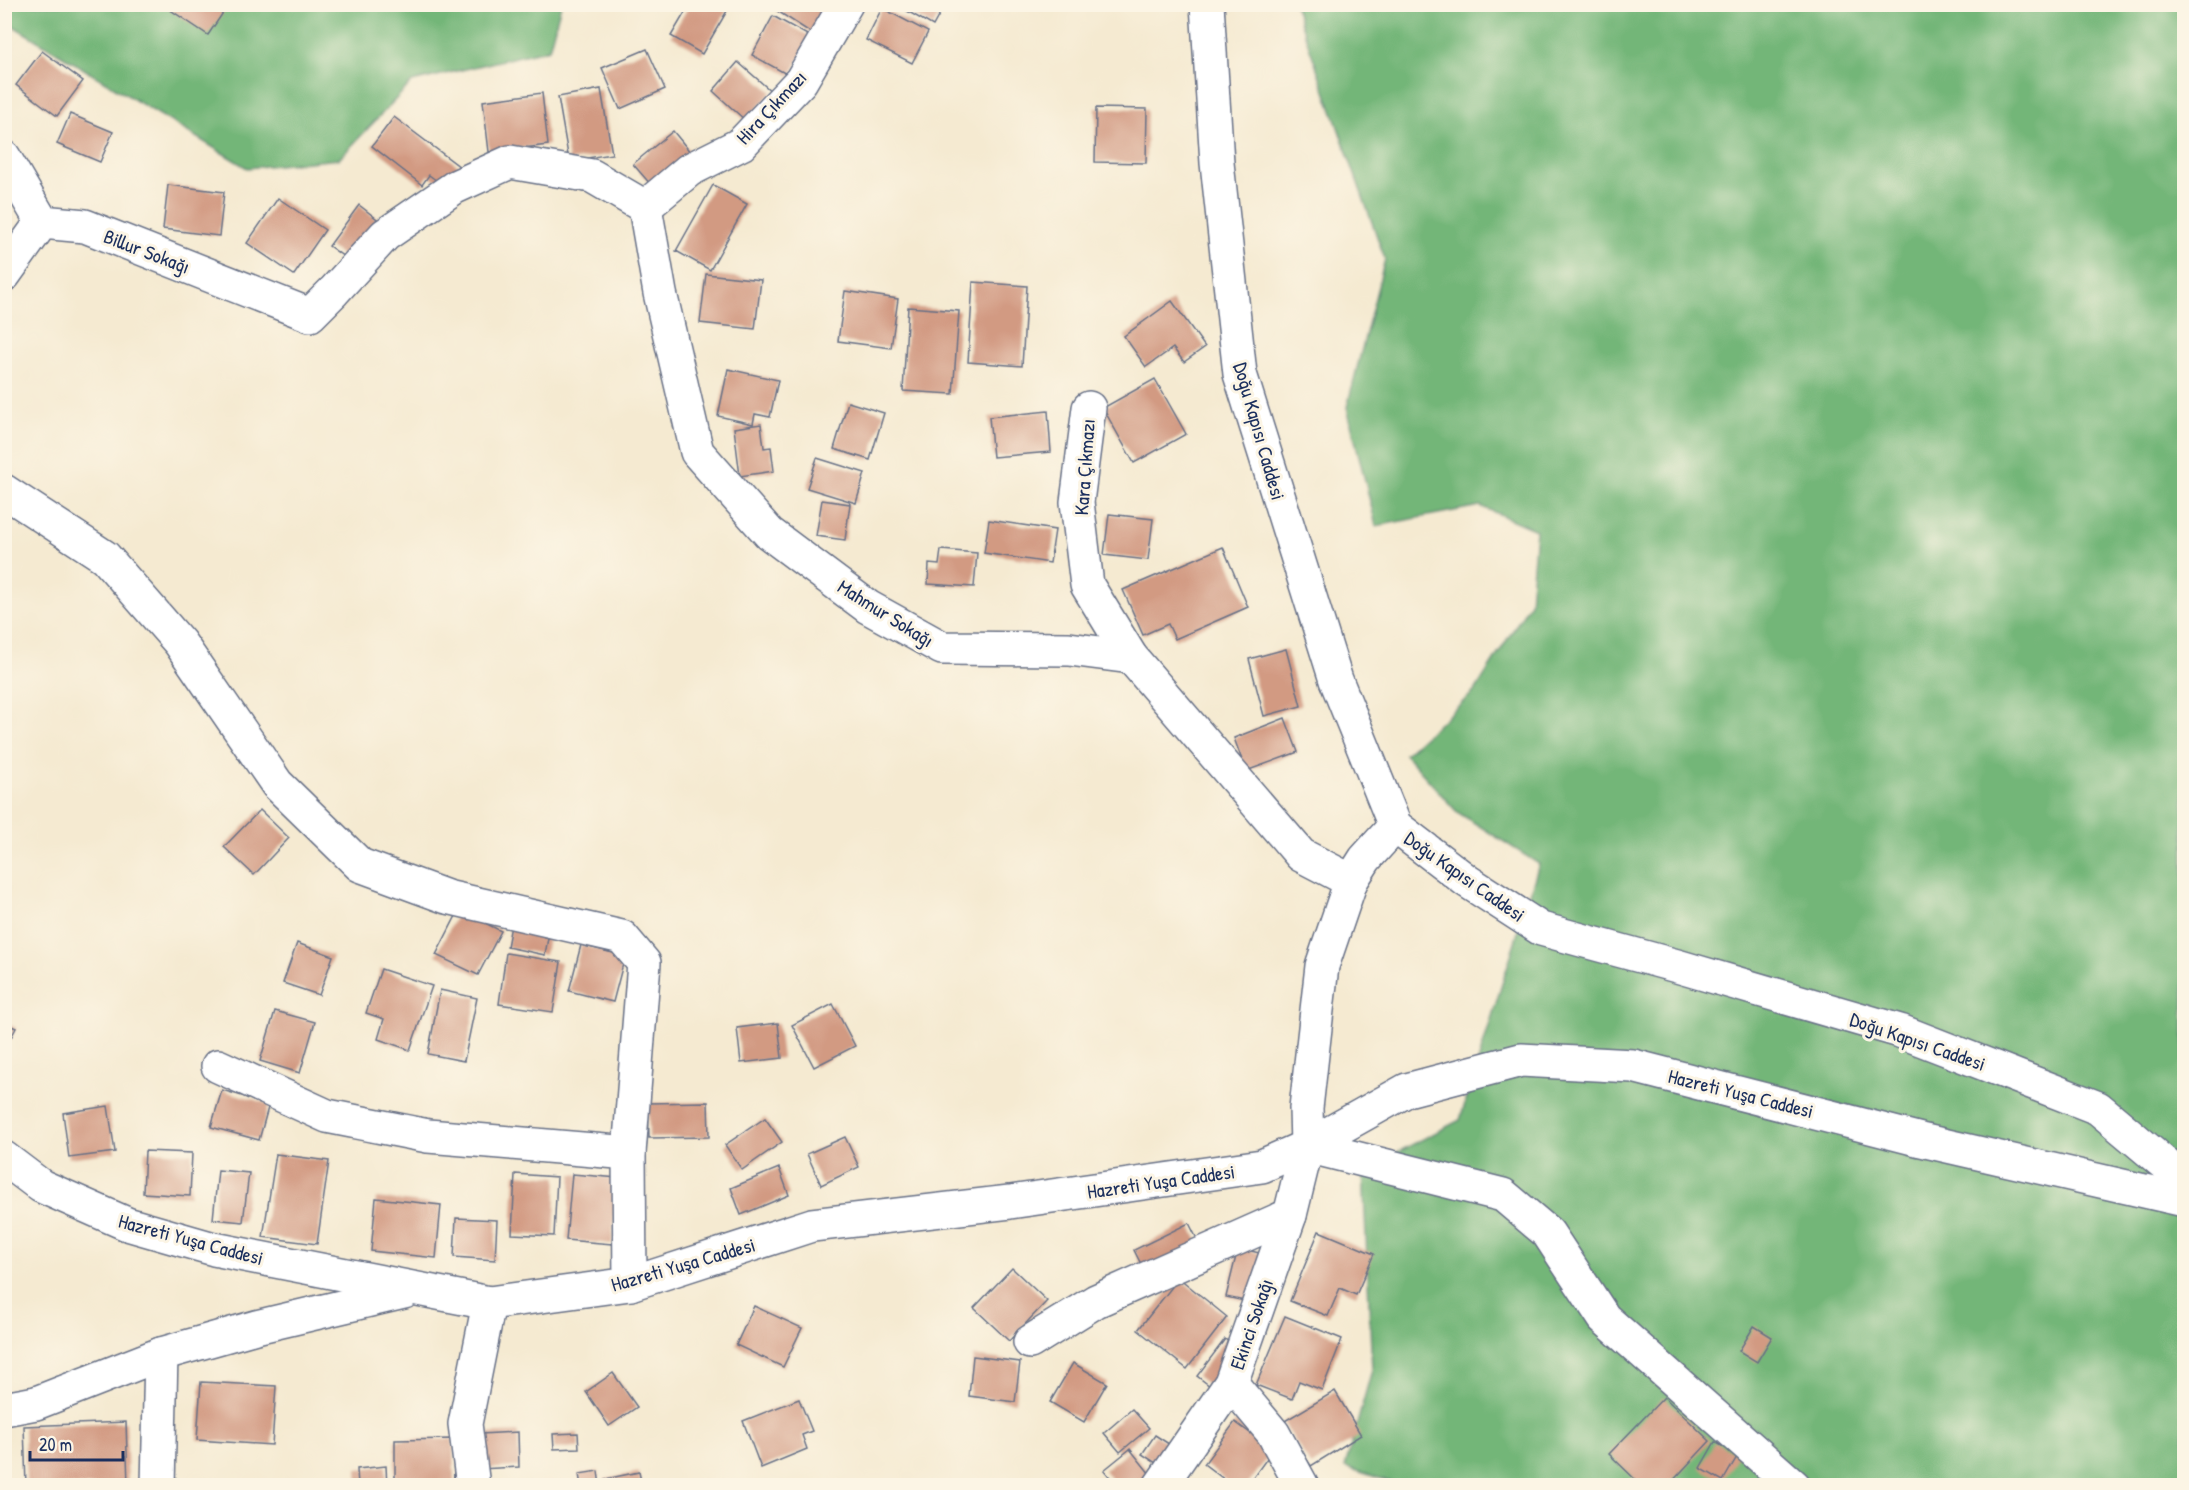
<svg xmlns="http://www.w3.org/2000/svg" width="2189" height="1490" font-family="'Patrick Hand',sans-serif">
	<rect width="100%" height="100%" fill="#fcf5e5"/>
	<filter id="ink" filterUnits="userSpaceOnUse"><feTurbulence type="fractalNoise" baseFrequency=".0167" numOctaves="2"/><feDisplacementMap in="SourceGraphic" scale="12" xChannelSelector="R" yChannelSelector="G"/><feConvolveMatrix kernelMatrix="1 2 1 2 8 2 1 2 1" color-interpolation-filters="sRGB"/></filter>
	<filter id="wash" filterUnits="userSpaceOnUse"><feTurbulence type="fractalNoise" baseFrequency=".008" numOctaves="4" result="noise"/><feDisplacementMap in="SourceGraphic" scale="24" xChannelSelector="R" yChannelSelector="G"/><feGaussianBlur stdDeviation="1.35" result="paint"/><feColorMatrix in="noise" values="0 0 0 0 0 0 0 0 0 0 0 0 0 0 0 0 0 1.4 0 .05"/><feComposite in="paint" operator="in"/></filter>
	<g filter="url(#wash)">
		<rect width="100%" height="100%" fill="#f5ead1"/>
		<!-- forest -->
		<g fill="#73b678" stroke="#47726b" stroke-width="1.5">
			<path d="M1294,4L2184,5V1485L1403,1486L1345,1467L1372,1370L1363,1170L1460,1120L1539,864L1457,812L1405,754L1475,691L1530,603L1536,530L1480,506L1376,526L1347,407L1385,259Z"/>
			<path d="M4,5H561L549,49L412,82L339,159L247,168L5,21Z"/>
		</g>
		<g id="blocks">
			<!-- building -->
			<g fill="#d29a82">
				<path d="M168,4H229L208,35L166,7Z"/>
				<path d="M690,4H716L727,11L702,54L671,36Z"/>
				<path d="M772,4H832L813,34L771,7Z"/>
				<path d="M895,4H945L933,26Z"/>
				<path d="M882,8L928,32L912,63L866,40Z"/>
				<path d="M773,16L811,37L790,76L752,55Z"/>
				<path d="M647,49L665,89L620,109L602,68Z"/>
				<path d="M42,51L83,81L57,116L16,85Z"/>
				<path d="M738,62L772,92L746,121L713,91Z"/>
				<path d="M601,89L612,154L569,161L558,97Z"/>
				<path d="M542,93L548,145L489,152L483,101Z"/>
				<path d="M1096,108L1147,109L1146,163L1095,162Z"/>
				<path d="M70,114L113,132L100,162L57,144Z"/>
				<path d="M394,117L460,167L445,187L429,175L422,185L372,146Z"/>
				<path d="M673,131L691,153L652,186L633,164Z"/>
				<path d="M168,185L224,192L219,236L163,229Z"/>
				<path d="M713,185L747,204L710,270L676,251Z"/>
				<path d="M278,198L325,230L294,275L247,243Z"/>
				<path d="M359,205L377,219L347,259L329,246Z"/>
				<path d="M706,274L761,280L755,329L700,323Z"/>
				<path d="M973,282L1027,286L1022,366L968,362Z"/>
				<path d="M845,291L898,299L891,348L838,341Z"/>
				<path d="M1172,301L1205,347L1184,362L1173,348L1146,367L1124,336Z"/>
				<path d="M908,307L959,311L953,394L903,391Z"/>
				<path d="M728,369L778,380L770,417L755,414L753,424L718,416Z"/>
				<path d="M1155,379L1186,434L1134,463L1103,408Z"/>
				<path d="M848,402L884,413L870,460L834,449Z"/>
				<path d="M1048,411L1051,452L993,457L989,417Z"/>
				<path d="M761,424L764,448L771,447L774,471L740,476L734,428Z"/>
				<path d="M817,458L865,473L856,503L807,488Z"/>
				<path d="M822,500L850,504L845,540L816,536Z"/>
				<path d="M1109,514L1153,519L1148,560L1104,555Z"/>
				<path d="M989,520L1055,530L1050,563L984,553Z"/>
				<path d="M1223,547L1248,607L1175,639L1168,624L1143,635L1123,590Z"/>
				<path d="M941,550L977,553L974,587L928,584L929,564L939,565Z"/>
				<path d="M1286,649L1301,706L1264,716L1249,659Z"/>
				<path d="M1285,718L1298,752L1246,771L1234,738Z"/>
				<path d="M260,810L289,838L254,875L224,847Z"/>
				<path d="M459,910L501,931L478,975L436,955Z"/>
				<path d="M511,925L549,932L545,955L507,947Z"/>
				<path d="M297,943L333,956L319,995L283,983Z"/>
				<path d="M581,945L625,956L613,1002L569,991Z"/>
				<path d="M506,953L561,962L553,1012L499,1004Z"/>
				<path d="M381,969L432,986L410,1050L378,1039L384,1019L366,1013Z"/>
				<path d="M440,990L477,998L464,1061L428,1054Z"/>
				<path d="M833,1004L855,1046L814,1067L792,1025Z"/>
				<path d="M275,1011L315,1022L300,1073L260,1061Z"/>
				<path d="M4,1023L16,1028L4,1051Z"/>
				<path d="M778,1023L782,1058L741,1063L737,1028Z"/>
				<path d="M222,1090L269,1104L259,1140L211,1127Z"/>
				<path d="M708,1102L709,1137L649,1138L648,1103Z"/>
				<path d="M108,1106L115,1152L69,1158L63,1113Z"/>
				<path d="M765,1118L782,1142L742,1170L725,1145Z"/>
				<path d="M845,1137L859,1167L821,1185L807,1154Z"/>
				<path d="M145,1151L192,1153L190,1196L143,1193Z"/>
				<path d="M276,1154L329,1161L317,1244L263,1237Z"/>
				<path d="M779,1168L789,1195L741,1215L731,1188Z"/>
				<path d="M218,1170L249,1173L243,1222L213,1219Z"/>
				<path d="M515,1174L557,1177L554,1236L512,1234Z"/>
				<path d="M572,1174L618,1178L612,1244L566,1240Z"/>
				<path d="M376,1198L441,1205L436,1258L371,1251Z"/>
				<path d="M456,1218L497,1220L495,1260L454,1257Z"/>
				<path d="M1189,1223L1200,1245L1145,1272L1134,1250Z"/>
				<path d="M1319,1231L1374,1254L1356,1295L1340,1288L1328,1316L1290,1301Z"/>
				<path d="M1238,1248L1264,1254L1254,1303L1226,1297Z"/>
				<path d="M1012,1268L1047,1301L1009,1341L974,1308Z"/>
				<path d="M1179,1278L1227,1317L1187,1369L1138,1330Z"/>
				<path d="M754,1306L802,1328L783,1367L736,1345Z"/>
				<path d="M1285,1316L1342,1339L1322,1390L1299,1381L1292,1399L1256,1385Z"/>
				<path d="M1754,1326L1772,1337L1757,1362L1739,1351Z"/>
				<path d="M1225,1339L1238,1349L1210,1386L1197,1376Z"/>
				<path d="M973,1356L1020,1362L1015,1402L969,1396Z"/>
				<path d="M1073,1363L1107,1383L1084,1422L1050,1402Z"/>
				<path d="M613,1373L637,1407L609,1426L586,1392Z"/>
				<path d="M201,1382L276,1386L272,1445L197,1440Z"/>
				<path d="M1335,1391L1361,1435L1311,1466L1283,1422Z"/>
				<path d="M1664,1397L1710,1441L1668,1486H1642L1609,1454Z"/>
				<path d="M799,1399L812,1431L802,1435L807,1449L761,1468L743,1421Z"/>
				<path d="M1132,1409L1149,1428L1120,1452L1104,1433Z"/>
				<path d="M126,1422L128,1486H26L24,1426Z"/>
				<path d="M1235,1422L1273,1450L1247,1486H1233L1204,1464Z"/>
				<path d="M518,1432L519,1467L480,1469V1434Z"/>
				<path d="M578,1433L579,1448L554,1449L553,1434Z"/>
				<path d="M1155,1435L1175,1448L1162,1467L1142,1454Z"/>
				<path d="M453,1439L454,1484H395V1440Z"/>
				<path d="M1715,1442L1738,1455L1723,1481L1700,1468Z"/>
				<path d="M1130,1449L1154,1479L1147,1486H1117L1104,1470Z"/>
				<path d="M386,1466L387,1486H358L357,1469Z"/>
				<path d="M598,1471L600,1486H581L579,1474Z"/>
				<path d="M639,1472L642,1486H607L605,1479Z"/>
			</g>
		</g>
	</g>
	<g filter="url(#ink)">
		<use href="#blocks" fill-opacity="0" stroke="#677086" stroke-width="1.5"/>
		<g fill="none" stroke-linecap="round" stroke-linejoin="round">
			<defs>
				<g id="minor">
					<path d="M1207,4L1217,163L1240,374L1336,680L1395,826L1467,881L1541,929L1677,966L1900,1031L2098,1108L2184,1180"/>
					<path d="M4,157L42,222"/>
					<path d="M645,207L660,293L697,452L769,533L868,607L942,648L1069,649L1131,657"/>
					<path d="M645,207L689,170L741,144L801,81L846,4"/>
					<path d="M4,275L42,222L85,226L310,315L334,291L385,235L455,187L510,162L592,176L645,207"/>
					<path d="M1089,408L1077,502L1087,585L1131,657L1301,855L1351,881"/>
					<path d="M4,491L105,557L180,643L277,784L360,865L447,897L622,937L644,963L629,1153L630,1284"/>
					<path d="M218,1066L327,1116L428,1136L629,1153"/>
					<path d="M1307,1146L1503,1195L1548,1233L1604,1318L1794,1486"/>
					<path d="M4,1158L41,1186L127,1224L214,1249L489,1303L630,1284L812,1225L1010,1202L1262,1166L1307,1146L1407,1090L1521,1060L1633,1066L1921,1140L2184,1200"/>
					<path d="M1030,1342L1096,1301L1290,1215"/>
					<path d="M1231,1383L1273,1433L1302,1486"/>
					<path d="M4,1409L36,1403L161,1354L256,1327L404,1292"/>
					<path d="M158,1486L161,1354"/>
					<path d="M473,1486L465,1424L489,1303"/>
					<path d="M1160,1486L1231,1383L1290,1215L1307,1146L1306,1108L1322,966L1351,881L1365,859L1395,826"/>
				</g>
			</defs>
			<!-- minor casing -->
			<use href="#minor" stroke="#677086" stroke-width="36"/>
			<!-- minor -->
			<use href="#minor" stroke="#fff" stroke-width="33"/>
		</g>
	</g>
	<g text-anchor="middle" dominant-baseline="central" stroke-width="6" stroke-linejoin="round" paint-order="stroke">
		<!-- street labels -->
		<g font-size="20" fill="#1b2f5e" stroke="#fcf5e5">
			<text transform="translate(771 107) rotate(-47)">Hira Çıkmazı</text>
			<text transform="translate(147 251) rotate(21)">Billur Sokağı</text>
			<text transform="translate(1260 431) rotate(74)">Doğu Kapısı Caddesi</text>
			<text transform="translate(1084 467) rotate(-86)">Kara Çıkmazı</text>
			<text transform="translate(886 613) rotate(32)">Mahmur Sokağı</text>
			<text transform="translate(1465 876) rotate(35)">Doğu Kapısı Caddesi</text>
			<text transform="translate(1918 1041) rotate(19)">Doğu Kapısı Caddesi</text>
			<text transform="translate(1741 1093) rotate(14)">Hazreti Yuşa Caddesi</text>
			<text transform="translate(1161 1181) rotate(-8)">Hazreti Yuşa Caddesi</text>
			<text transform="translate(191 1239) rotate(15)">Hazreti Yuşa Caddesi</text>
			<text transform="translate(683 1264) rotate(-16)">Hazreti Yuşa Caddesi</text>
			<text transform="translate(1251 1324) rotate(-71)">Ekinci Sokağı</text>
		</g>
	</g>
	<!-- margin -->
	<rect width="2189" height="1490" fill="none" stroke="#fcf5e5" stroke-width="24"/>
	<!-- scale -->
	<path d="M30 1451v9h93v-9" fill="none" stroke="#1b2f5e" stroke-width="3"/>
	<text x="39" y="1451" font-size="18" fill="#1b2f5e" stroke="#fcf5e5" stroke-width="4.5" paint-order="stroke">20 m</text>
</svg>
